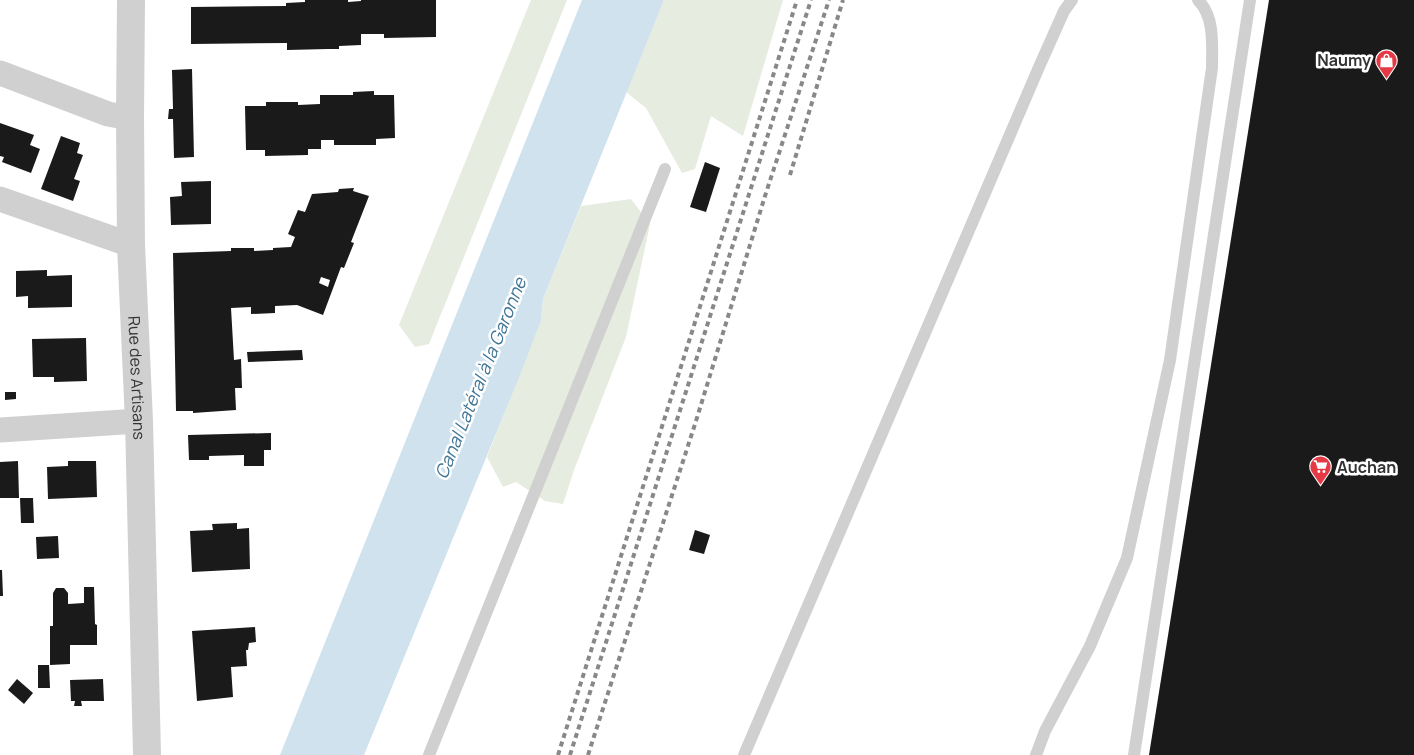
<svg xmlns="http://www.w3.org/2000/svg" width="1414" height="755" font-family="Manrope,sans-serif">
	<rect width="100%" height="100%" fill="#fff"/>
	<!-- green -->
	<g fill="#e6ecdf">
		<path d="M531,0H567L429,344L415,347L399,325Z"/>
		<path d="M664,0H783L743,136L711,116L695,169L682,173L646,108L626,92Z"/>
		<path d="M631,199L650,224L626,337L574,470L563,504L545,501L516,482L503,487L487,457L541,321L543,299L581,206Z"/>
	</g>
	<!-- water -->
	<path fill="#cfe2ee" d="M582,0H664L543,299L541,321L518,380L364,755H280Z"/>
	<!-- building -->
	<g fill="#1a1a1a" fill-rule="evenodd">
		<path d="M305,0H348V2L361,1V0H436V37L384,38V34H361V45L339,46V49H328L287,50V43L191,44V7L286,6V3L305,2Z"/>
		<path d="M1269,0H1414V755H1149Z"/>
		<path d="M192,69L194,157L174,158L173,119H168L169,109H173L172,70Z"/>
		<path d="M374,91V95H394L395,138L376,139V145H334V140H321V149H308V155L265,156V150H246L245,106H266V102H298V105L320,104V95H353V92Z"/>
		<path d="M0,123L34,135L30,145L40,149L31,173L2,162L4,157L0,156Z"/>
		<path d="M61,136L80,143L77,153L83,155L74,179L80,181L73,201L41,189Z"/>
		<path d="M705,162L720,168L706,212L690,207Z"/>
		<path d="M211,181V224L171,225L170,197L182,196L181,182Z"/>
		<path d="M354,188L353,191L369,196L351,242L354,243L344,268L341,267L323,315L297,305L275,306V313L251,314V307L231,308L234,360L241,359L242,388H235L236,410L193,413V411H176L173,253L231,251V248H254V251L273,250V248L291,247L295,237L288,234L298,210L305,212L312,194L338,192L339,189ZM321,277L330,280L328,287L319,283Z"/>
		<path d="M47,270V276L72,275V307L28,308V296L16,297V271Z"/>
		<path d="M86,338L87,381L54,382V377H33L32,339Z"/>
		<path d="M302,350L303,360L248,362L247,352Z"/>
		<path d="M5,392H16V399L5,400Z"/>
		<path d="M271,433V450H264V466H244V455L209,456V460H189L188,435Z"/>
		<path d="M18,461L19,498H0V462Z"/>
		<path d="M68,461H96L97,497L48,499L47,467L68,466Z"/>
		<path d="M20,498H33L34,523H21Z"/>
		<path d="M237,523V529L249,528L250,569L192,572L190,531L213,530L212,524Z"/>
		<path d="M695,530L710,535L704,554L689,550Z"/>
		<path d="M58,536L59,558L37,559L36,537Z"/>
		<path d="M0,570H2L3,596H0Z"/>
		<path d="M84,587H94L95,624L97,625V645H70V664L50,665V626H53V593L56,588H64L68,593V604L84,603Z"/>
		<path d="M255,627L256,642L249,643L248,650H246L247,666L231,667L233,697L197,701L192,631Z"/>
		<path d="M38,665H49L50,688H38Z"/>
		<path d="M17,679L33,693L24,704L8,690Z"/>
		<path d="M103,679L104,701H81L82,706H74L75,701H71L70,680Z"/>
	</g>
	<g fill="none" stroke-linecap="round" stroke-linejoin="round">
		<!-- service -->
		<g stroke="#d0d0d0" stroke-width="12">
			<path d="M429,755L665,169"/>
			<path d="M744,755L1039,67L1064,11L1072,0"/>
			<path d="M1036,755L1045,731L1090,646L1127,558L1170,360L1212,68C1212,45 1215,17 1198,0"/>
			<path d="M1134,755L1250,0"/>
		</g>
		<!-- minor -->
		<g stroke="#d0d0d0" stroke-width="25">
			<path d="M0,73L108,114L130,118"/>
			<path d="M0,199L131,245"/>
			<path d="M0,430L139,421"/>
		</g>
		<!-- tertiary -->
		<path stroke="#d0d0d0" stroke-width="28" id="s1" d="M131,0L130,118L131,245L139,421L147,755"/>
		<!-- rail -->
		<g stroke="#888" stroke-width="4" stroke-dasharray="5 4" stroke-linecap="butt">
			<path d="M790,175L843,0"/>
			<path d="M558,755L797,0"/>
			<path d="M570,755L811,0"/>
			<path d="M588,755L696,421L765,196L829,0"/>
		</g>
	</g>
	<!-- icons -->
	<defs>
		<symbol id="shop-pin" viewBox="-11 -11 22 30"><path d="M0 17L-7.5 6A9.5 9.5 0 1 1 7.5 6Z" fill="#e63946" stroke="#fff"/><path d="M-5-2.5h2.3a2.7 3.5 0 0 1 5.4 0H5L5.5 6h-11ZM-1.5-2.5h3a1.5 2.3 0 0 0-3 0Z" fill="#fff"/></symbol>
		<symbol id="supermarket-pin" viewBox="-11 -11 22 30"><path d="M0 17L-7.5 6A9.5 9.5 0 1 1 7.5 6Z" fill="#e63946" stroke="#fff"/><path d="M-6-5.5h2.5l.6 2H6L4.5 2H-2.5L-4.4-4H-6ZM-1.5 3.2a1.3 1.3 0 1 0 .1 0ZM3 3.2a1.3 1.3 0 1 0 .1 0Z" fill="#fff"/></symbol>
	</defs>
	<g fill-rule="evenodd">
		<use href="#shop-pin" x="1374" y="48" width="25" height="34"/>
		<use href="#supermarket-pin" x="1308" y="454" width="25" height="34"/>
	</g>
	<g text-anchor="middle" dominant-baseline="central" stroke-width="5" stroke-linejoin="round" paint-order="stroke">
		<!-- poi labels -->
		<g font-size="16" font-weight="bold" fill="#333" stroke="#fff" text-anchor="end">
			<text x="1371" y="60">Naumy</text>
			<text x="1337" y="467" text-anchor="start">Auchan</text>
		</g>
		<!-- street labels -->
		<g font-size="16" fill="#333" stroke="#fff">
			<text stroke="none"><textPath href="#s1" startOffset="378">Rue des Artisans</textPath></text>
		</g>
		<!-- water labels -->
		<g font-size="18" font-style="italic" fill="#3f7597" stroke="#fff">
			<text transform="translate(480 378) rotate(-68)">Canal Latéral à la Garonne</text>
		</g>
	</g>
</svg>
